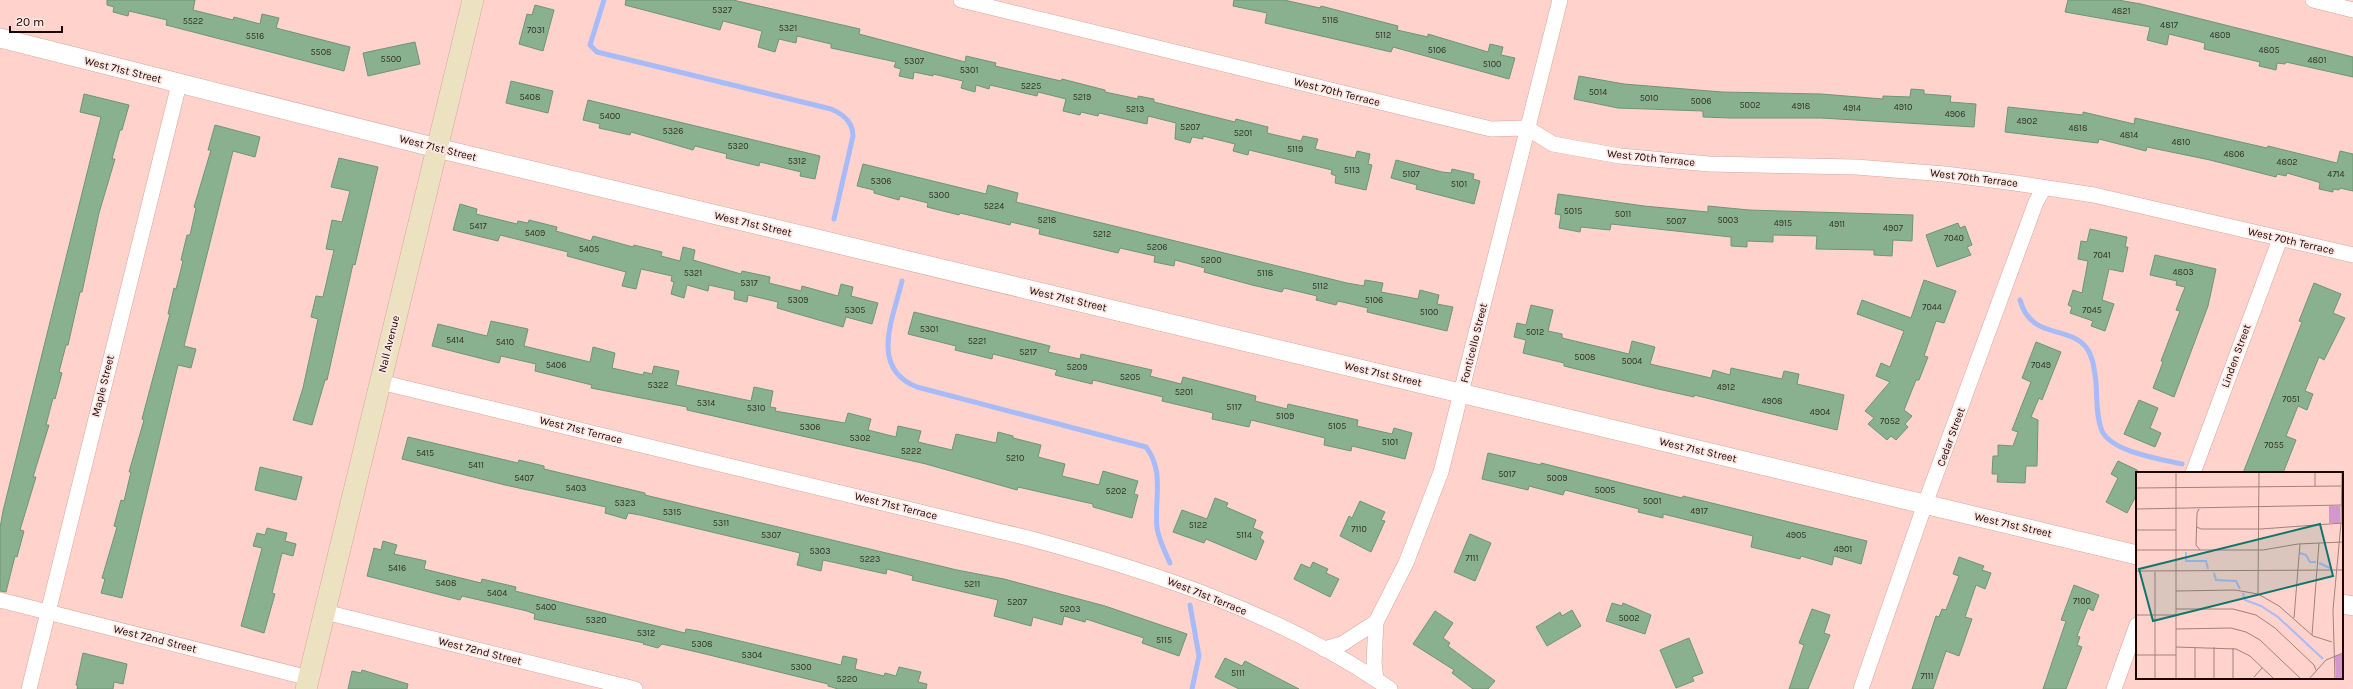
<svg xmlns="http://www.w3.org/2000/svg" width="2353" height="689" font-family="Karla,sans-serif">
	<rect width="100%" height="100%" fill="#ffd3cb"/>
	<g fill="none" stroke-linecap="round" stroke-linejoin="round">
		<!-- stream -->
		<g stroke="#a7bbf9" stroke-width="5">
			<path d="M604,0L590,45L597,52L831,109C843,114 853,122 853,136L834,219"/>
			<path d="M902,281C893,319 869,368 917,387L1146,447C1165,472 1154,499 1157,528C1159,540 1165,552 1170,563"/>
			<path d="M2020,300C2031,340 2068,325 2086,347C2094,358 2094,370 2096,382C2097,398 2096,416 2102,431C2112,452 2160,459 2182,464"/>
			<path d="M1190,605L1199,656L1192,689"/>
		</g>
	</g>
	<!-- building -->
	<g fill="#89b190" stroke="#6e9575">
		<path d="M107,0H195L193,10L233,20L234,17L260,24L262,14L279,18L276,28L350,47L344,71L166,25L167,20L129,11L128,16L113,12L114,7L107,5Z"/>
		<path d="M626,0H733L860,29L859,34L965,62L966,56L996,63L995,66L1061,81L1062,79L1105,90V92L1138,99V96L1154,99V102L1235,122L1236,119L1268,127L1267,133L1301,141L1303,136L1318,139L1315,149L1355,158L1357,151L1370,154L1368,164L1372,165L1366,190L1335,183L1336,176L1331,174L1332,170L1249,150L1248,155L1233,151L1235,144L1203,136V139L1192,137L1190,143L1175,139L1176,123L1148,116L1147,124L1099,113L1098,116L1081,112L1080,115L1063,111L1066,99L1038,92L1037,96L990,85L989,89L976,85L975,92L961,88L963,81L933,74V76L914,72L913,79L899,76L901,69L894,67L896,62L831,48V44L797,36L796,43L779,39L775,52L758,47L762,31L723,21L720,30L625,5Z"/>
		<path d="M1234,0H1284L1320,8L1321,6L1398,26L1397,30L1428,37V34L1488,52L1490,44L1503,47L1501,55L1515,58L1509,79L1393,47L1391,52L1265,23L1267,13L1233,6Z"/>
		<path d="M2068,0H2118L2141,4L2353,57V77L2286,62L2285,64L2277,63L2276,70L2259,66L2260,62L2204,49L2205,43L2169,34L2167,45L2147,40L2150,27L2065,12Z"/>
		<path d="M535,5L554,10L543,51L519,44L527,14L532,15Z"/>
		<path d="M415,42L420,64L368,76L363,53Z"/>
		<path d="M1579,76L1624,84L1722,92L1821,94L1883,99V96L1910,97L1911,89L1924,90V94L1951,96L1950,102L1976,104L1974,127L1821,118H1730L1703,117V111L1618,108L1574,99Z"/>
		<path d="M511,81L553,91L548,113L506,103Z"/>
		<path d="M84,94L129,105L122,130H120L112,159H115L99,213L82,292H80L68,345H66L59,372L62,373L55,399L53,398L46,425H49L33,477H36L20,530L24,531L17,557L15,556L6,592L0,591V528L3,511L101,117L80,112Z"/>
		<path d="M588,100L820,156L815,179L800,176L801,172L760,162L759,166L726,158L727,154L695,146L693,150L631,132L630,135L599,128L600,124L583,120Z"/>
		<path d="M2008,107L2083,115V112L2134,124L2135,118L2267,148L2268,146L2337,163L2340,151L2353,154V191L2340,188L2339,190L2333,189V192L2319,189L2320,183L2318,182L2287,173L2286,176L2277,174L2276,177L2210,160L2147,147L2146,151L2099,139L2098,143L2005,132Z"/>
		<path d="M215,125L260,137L255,157L233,151L184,346L196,349L191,368L178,365L122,598L101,593L105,579L102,578L117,527L114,526L121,500L124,501L131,472H129L144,420L142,419L170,314H168L174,288L176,289L183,261L181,260L187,235H190L196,208L194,207L211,150H208Z"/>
		<path d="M339,158L378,167L355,265L353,264L327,380H325L312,425L293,420L303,388L318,319L311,317L316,296L323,297L334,250L326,249L332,220L342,222L350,191L331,187Z"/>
		<path d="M1396,160L1442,172L1451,173L1452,169L1474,174L1473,179L1480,181L1474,204L1416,189L1417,185L1391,178Z"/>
		<path d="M863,164L986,194L988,185L1018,193L1016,202L1347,283L1364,286L1365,280L1383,283L1381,292L1418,299L1420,290L1439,295L1437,304L1453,307L1447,331L1367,312L1368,308L1338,301L1336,305L1316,300L1317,296L1284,288L1282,292L1252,285L1204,272L1205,268L1175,260L1174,266L1154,262L1155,256L1120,248L1118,253L1039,234L1040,229L1011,222L1010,225L960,213L959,215L927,207L928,203L900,196L899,200L874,193V190L857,186Z"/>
		<path d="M1558,194L1644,206L1708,212V206L1749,210L1913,215L1912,241L1893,240L1892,256L1874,255V250L1816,249L1817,236L1773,235V242L1747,241V247L1731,246V237L1611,224L1610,230L1581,227L1580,232L1559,228L1561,215L1555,214Z"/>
		<path d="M460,204L477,209L476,214L517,224L518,221L528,223L529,220L557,227L556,231L591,241L593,236L633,247L634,245L662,252L661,256L680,261L683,247L695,250L693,260L741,274L742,271L770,277L769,283L801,291L802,286L838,296L841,284L853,287L851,296L878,303L872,324L846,317L843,327L777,308L778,302L748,295L747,302L734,299L735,291L709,285L708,291L687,285L684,298L671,294L674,282L671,281L672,276L641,269L636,289L622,286L626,272L567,256L568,252L500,235L498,241L453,230Z"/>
		<path d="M1958,223L1960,228L1965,226L1972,245L1967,247L1971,255L1937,267L1926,235Z"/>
		<path d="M2090,229L2127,237L2125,247H2128L2123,272L2109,269L2102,300L2114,304L2105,331L2091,326L2093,321L2070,313L2072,307L2068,305L2073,290L2082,293L2088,261L2078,259L2081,241L2087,242Z"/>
		<path d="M2155,255L2216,269L2208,306L2174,397L2153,388L2163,362L2161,361L2180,311L2176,310L2185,287L2176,285L2177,281L2150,275Z"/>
		<path d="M1924,280L1956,291L1944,323L1936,321L1924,356L1928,357L1919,380H1916L1904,410L1912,416L1905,424L1908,427L1896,440L1891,436L1887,440L1868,424L1874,418L1865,411L1890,382L1876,376L1881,363L1890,367L1904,331L1857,314L1862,300L1911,318Z"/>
		<path d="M2314,283L2341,294L2333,313L2345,318L2324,360L2319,357L2305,391L2313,394L2307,410L2298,406L2286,436L2296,440L2283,473H2243L2302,322L2299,321Z"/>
		<path d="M1531,305L1553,310L1548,331L1562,334V338L1629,354L1632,341L1655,347L1650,364L1711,378L1713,370L1730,375L1731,368L1782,379L1784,371L1799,374L1797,384L1844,395L1837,430L1694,395V397L1658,389L1564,366V363L1523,353L1526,340L1514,337L1517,323L1526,325Z"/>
		<path d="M914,312L1050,346L1048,352L1080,359L1081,354L1152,370L1150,376L1181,384L1183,377L1256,396L1255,401L1287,409L1288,404L1358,420L1357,426L1392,434L1394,428L1412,433L1405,459L1352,446L1351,451L1324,445L1325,438L1251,420L1249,427L1212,419L1213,413L1162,401L1163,397L1093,380L1092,384L1055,375L1057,370L993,354L992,359L955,350L956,346L908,334Z"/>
		<path d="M491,321L528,329L524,346L590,362L593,347L615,353L612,368L643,375L644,372L652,374L654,366L679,371L676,385L751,401L754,387L773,391L770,407L776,408L775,411L845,423L848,413L871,419L868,430L896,437L898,426L921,431L918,442L952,450L956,434L996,443L998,432L1013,436V438L1041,445L1038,457L1065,464L1062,476L1099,485L1103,471L1138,481L1134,494L1138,495L1132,518L1093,507V504L1018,487L1017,490L926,464L687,410V407L591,388L592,385L535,371L536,364L501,356L499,363L432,346L438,324L487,336Z"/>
		<path d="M2036,342L2061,352L2042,400L2039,398L2031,417L2038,420L2037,466H2026L2025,483L1997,482L1998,474H1992L1993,456H1998V445L2013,446L2018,432L2012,430L2031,382L2022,378Z"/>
		<path d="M2139,400L2158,408L2150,428L2161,433L2155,447L2124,434Z"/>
		<path d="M408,437L518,463L519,460L544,466V469L645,493V495L957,570L1004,579L1105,606L1187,634L1179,656L1142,643L1144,638L1086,619L1085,622L1064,616L1062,625L1033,617L1031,626L994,616L998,600L912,580L913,576L887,569L886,574L823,560L821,571L797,565L800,553L640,515L628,513L626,519L605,513L606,507L505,485L402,459Z"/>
		<path d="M1488,453L1541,465V463L1682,498L1683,496L1867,541L1861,564L1834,556L1832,565L1801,556L1800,559L1751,547L1753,536L1663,514V518L1638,512L1639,509L1565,490L1563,495L1529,486L1528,490L1482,479Z"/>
		<path d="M2118,461L2137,470V494L2127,513L2106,502L2118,478L2111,474Z"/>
		<path d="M260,467L302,477L296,500L255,490Z"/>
		<path d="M1215,498L1228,503L1226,507L1256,520L1253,528L1263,532L1260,538L1264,541L1256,560L1206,539L1204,543L1173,532L1182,510L1207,519Z"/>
		<path d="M1360,501L1385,512L1381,520L1385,521L1371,552L1340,536L1349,516L1352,518Z"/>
		<path d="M267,528L287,533L285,541L296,544L293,556L282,553L272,593L275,594L264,633L241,626L262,548L253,546L257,533L265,535Z"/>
		<path d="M1470,534L1491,543L1475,581L1454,572Z"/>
		<path d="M383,541L397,545L394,554L426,561L424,569L481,583L482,579L516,587L515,591L685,633L686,629L698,631L841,665L843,656L857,659L855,669L884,676L885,673L896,676L899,667L921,672L918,682L927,684L926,689H838L828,686V684L697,652L662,644L658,648L643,644L644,643L534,619L535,614L527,611L462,596L460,600L367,576L374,548L381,550Z"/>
		<path d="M1959,557L1984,566L1982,570L1991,573L1985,589L1976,585L1965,617L1972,619L1959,656L1946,651L1933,689H1912L1936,616L1939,617L1942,609L1946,610L1959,576L1953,574Z"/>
		<path d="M1313,562L1328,569L1326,573L1339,579L1330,597L1294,579L1301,564L1310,568Z"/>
		<path d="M2074,585L2099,595L2093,611L2088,608L2077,636L2080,637L2077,645L2082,647L2066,689H2043L2066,621L2061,620Z"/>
		<path d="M1612,603L1622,606L1623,603L1651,615L1645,634L1606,621Z"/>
		<path d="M1812,609L1830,615L1824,633L1830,635L1808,689H1789L1804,645L1799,643Z"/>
		<path d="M1572,610L1581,626L1547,646L1536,627L1560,612L1562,616Z"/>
		<path d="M1435,611L1453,623L1443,638L1450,643L1448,646L1495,681L1488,689H1473L1452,673L1454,670L1413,644Z"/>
		<path d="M1689,638L1703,673L1692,677L1694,681L1676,688L1660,650Z"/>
		<path d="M83,653L127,664L123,684L114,682L113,689H77L78,686L76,685Z"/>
		<path d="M1225,658L1242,666L1245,661L1299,689H1239L1215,677Z"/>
		<path d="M362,670L408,684L407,689H348L352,671L361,673Z"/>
	</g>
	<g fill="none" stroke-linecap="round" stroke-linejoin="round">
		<defs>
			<g id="minor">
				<path d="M961,0L1491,129L1527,128L1553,144L1620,156L1709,164L1856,167L1945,174L2015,183L2094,195L2353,255"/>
				<path d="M2313,0L2353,10"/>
				<path d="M380,382L1028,538C1154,572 1282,614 1390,689"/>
				<path d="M2193,473L2280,239"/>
				<path d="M0,600L309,678"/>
				<path d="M325,612L635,689"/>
				<path d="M1324,649L1342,644L1376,622"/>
				<path d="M1376,679L1374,663L1376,622L1406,563L1441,472L1560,0"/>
				<path d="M29,689L179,84"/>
				<path d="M1861,689L1925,504L2036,202L2044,188"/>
				<path d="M2114,689L2137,625"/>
			</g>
			<g id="tertiary">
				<path d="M0,38L437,148L2137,555"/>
				<path d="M2342,604L2353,606"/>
			</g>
			<path id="secondary" d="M306,689L473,0"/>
		</defs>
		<!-- minor casing -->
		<use href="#minor" stroke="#daa59c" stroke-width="16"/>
		<!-- tertiary casing -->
		<use href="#tertiary" stroke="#daa59c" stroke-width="20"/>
		<!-- secondary casing -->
		<use href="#secondary" stroke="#daa59c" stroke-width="22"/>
		<!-- minor -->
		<use href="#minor" stroke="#fff" stroke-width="15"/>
		<!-- tertiary -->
		<use href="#tertiary" stroke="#fff" stroke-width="19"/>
		<!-- secondary -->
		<use href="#secondary" stroke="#ece2c2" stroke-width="21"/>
	</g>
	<g text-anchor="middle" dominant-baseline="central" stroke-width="3.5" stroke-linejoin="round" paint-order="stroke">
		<!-- number labels -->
		<g font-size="9" fill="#343228">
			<text x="722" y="10">5327</text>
			<text x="2121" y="11">4821</text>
			<text x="1330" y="20">5118</text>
			<text x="193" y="21">5522</text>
			<text x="2169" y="25">4817</text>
			<text x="788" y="28">5321</text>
			<text x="536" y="30">7031</text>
			<text x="1383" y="35">5112</text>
			<text x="2220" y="35">4809</text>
			<text x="255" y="36">5516</text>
			<text x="1437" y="50">5106</text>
			<text x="2269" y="50">4805</text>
			<text x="321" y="52">5508</text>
			<text x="391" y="59">5500</text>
			<text x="2317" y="60">4801</text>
			<text x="914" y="61">5307</text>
			<text x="1492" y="64">5100</text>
			<text x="969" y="70">5301</text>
			<text x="1031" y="86">5225</text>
			<text x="1598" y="92">5014</text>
			<text x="530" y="97">5408</text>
			<text x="1082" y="97">5219</text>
			<text x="1649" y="98">5010</text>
			<text x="1701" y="101">5006</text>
			<text x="1750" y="105">5002</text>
			<text x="1801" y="106">4918</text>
			<text x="1903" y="107">4910</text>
			<text x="1852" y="108">4914</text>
			<text x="1135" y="109">5213</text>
			<text x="1955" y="114">4906</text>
			<text x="610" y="116">5400</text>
			<text x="2027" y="121">4902</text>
			<text x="1190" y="127">5207</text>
			<text x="2078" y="128">4818</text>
			<text x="673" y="131">5326</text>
			<text x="1243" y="133">5201</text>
			<text x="2129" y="135">4814</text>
			<text x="2181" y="142">4810</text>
			<text x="738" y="146">5320</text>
			<text x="1295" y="149">5119</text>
			<text x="2234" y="154">4806</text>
			<text x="797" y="161">5312</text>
			<text x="2287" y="162">4802</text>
			<text x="1352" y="170">5113</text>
			<text x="1411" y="174">5107</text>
			<text x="2336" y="174">4714</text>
			<text x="881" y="181">5306</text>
			<text x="1459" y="184">5101</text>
			<text x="939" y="195">5300</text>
			<text x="994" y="206">5224</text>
			<text x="1573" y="211">5015</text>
			<text x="1623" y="214">5011</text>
			<text x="1047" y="220">5218</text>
			<text x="1728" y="220">5003</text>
			<text x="1676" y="221">5007</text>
			<text x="1783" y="223">4915</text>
			<text x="1837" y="224">4911</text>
			<text x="478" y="226">5417</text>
			<text x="1893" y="228">4907</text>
			<text x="535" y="233">5409</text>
			<text x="1102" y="234">5212</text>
			<text x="1954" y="238">7040</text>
			<text x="1157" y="247">5206</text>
			<text x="589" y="249">5405</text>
			<text x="2102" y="255">7041</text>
			<text x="1211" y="260">5200</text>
			<text x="2183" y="272">4803</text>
			<text x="693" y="273">5321</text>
			<text x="1265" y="273">5118</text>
			<text x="749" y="283">5317</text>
			<text x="1320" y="286">5112</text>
			<text x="798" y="300">5309</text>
			<text x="1374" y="300">5106</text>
			<text x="1932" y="307">7044</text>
			<text x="855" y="310">5305</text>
			<text x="2092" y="310">7045</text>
			<text x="1429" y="312">5100</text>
			<text x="929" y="329">5301</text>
			<text x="1535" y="332">5012</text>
			<text x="455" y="340">5414</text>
			<text x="977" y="341">5221</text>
			<text x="505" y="342">5410</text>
			<text x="1028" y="352">5217</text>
			<text x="1585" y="357">5008</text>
			<text x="1632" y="361">5004</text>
			<text x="556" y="365">5406</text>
			<text x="2041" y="365">7049</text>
			<text x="1077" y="367">5209</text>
			<text x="1130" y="377">5205</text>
			<text x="658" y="385">5322</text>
			<text x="1726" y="387">4912</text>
			<text x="1184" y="392">5201</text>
			<text x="2291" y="399">7051</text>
			<text x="1772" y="401">4908</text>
			<text x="706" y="403">5314</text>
			<text x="1234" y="407">5117</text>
			<text x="756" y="408">5310</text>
			<text x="1820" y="412">4904</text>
			<text x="1285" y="416">5109</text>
			<text x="1890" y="421">7052</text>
			<text x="1337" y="426">5105</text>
			<text x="810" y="427">5306</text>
			<text x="860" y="438">5302</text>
			<text x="1390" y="442">5101</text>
			<text x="2274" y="445">7055</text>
			<text x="911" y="451">5222</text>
			<text x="425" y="453">5415</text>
			<text x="1015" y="458">5210</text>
			<text x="476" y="465">5411</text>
			<text x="1507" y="474">5017</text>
			<text x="524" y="478">5407</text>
			<text x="1557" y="478">5009</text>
			<text x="576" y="488">5403</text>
			<text x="1605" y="490">5005</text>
			<text x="1116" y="491">5202</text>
			<text x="1652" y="501">5001</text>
			<text x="625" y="503">5323</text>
			<text x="1699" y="511">4917</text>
			<text x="672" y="512">5315</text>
			<text x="721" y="523">5311</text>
			<text x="1198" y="525">5122</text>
			<text x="1359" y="529">7110</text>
			<text x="771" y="535">5307</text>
			<text x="1244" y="535">5114</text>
			<text x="1796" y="535">4905</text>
			<text x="1843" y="549">4901</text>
			<text x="820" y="551">5303</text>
			<text x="1472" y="558">7111</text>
			<text x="870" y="559">5223</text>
			<text x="397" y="568">5416</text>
			<text x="446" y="583">5408</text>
			<text x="972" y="584">5211</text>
			<text x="497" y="593">5404</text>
			<text x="2082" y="601">7100</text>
			<text x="1017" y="602">5207</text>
			<text x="546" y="607">5400</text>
			<text x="1070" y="609">5203</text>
			<text x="1629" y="618">5002</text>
			<text x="596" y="620">5320</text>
			<text x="646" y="633">5312</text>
			<text x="1164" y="640">5115</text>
			<text x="702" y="644">5308</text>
			<text x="752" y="655">5304</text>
			<text x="801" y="667">5300</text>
			<text x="1238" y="673">5111</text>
			<text x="1927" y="676">7111</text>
			<text x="847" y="679">5220</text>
		</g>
		<!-- street labels -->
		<g font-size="11" fill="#180705" stroke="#fde6e2">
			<text transform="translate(123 70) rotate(14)">West 71st Street</text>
			<text transform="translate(1337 92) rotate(14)">West 70th Terrace</text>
			<text transform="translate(438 148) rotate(14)">West 71st Street</text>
			<text transform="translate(1651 158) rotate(6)">West 70th Terrace</text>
			<text transform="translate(1974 178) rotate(7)">West 70th Terrace</text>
			<text transform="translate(753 224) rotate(13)">West 71st Street</text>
			<text transform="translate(2291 241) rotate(13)">West 70th Terrace</text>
			<text transform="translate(1068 299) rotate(13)">West 71st Street</text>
			<text transform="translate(1474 343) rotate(-76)">Fonticello Street</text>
			<text transform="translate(389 344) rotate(-76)">Nall Avenue</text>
			<text transform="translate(2236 356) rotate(-70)">Linden Street</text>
			<text transform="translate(1383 374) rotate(13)">West 71st Street</text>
			<text transform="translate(103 386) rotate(-76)">Maple Street</text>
			<text transform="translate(581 430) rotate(14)">West 71st Terrace</text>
			<text transform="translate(1951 437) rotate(-70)">Cedar Street</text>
			<text transform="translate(1698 450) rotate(13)">West 71st Street</text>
			<text transform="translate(896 506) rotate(14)">West 71st Terrace</text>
			<text transform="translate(2013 525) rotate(13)">West 71st Street</text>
			<text transform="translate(1207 596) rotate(22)">West 71st Terrace</text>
			<text transform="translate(155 639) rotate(14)">West 72nd Street</text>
			<text transform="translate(480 651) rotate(14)">West 72nd Street</text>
		</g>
	</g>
	<!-- overview -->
	<g transform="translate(2136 472)">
		<rect width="207" height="207" fill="#ffd3cb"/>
		<path d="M193,34H204V51H193ZM207,182V207H200L199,184Z" fill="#d396cd"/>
		<path fill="none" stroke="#a7bbf9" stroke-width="2" d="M50,80V89H70L72,97M164,81L170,83L174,90H180M183,91L194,96M78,101L80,108L100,109L104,117M107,121L109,128L125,134L142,145L187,187"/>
		<path fill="none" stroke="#a3817c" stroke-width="1" d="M40,0V207M179,0V14M0,16L206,14M0,37L207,33M63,37L61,41L60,73L64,78M61,55L65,57H125L207,51M0,58H40M0,78H127L162,72L207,70M0,99L207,98M19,100V207M40,119L99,118L122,122L143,134L177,164L196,170M122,122L123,0M40,137H97L120,143L139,156L178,193L180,198M0,143H40M158,146L164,72M40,157L95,156L110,160L124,168L165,207M176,163L183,71M40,175L100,177L114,184L138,207M59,175V207M97,176V207M0,183H40M118,205L126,196M78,207V175M173,207L190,188L207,181M199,207L197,138L205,51L206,0"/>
		<path fill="#0f766e" fill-opacity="0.15" stroke="#0f766e" stroke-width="2" d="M184,52L197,104L17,149L3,97Z"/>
		<rect width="207" height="207" fill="none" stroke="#180705" stroke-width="2"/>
	</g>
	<!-- scale -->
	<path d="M10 26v6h52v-6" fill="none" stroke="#180705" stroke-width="2"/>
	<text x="16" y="26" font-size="12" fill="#180705" stroke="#fde6e2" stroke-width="3" paint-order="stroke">20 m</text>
</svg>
